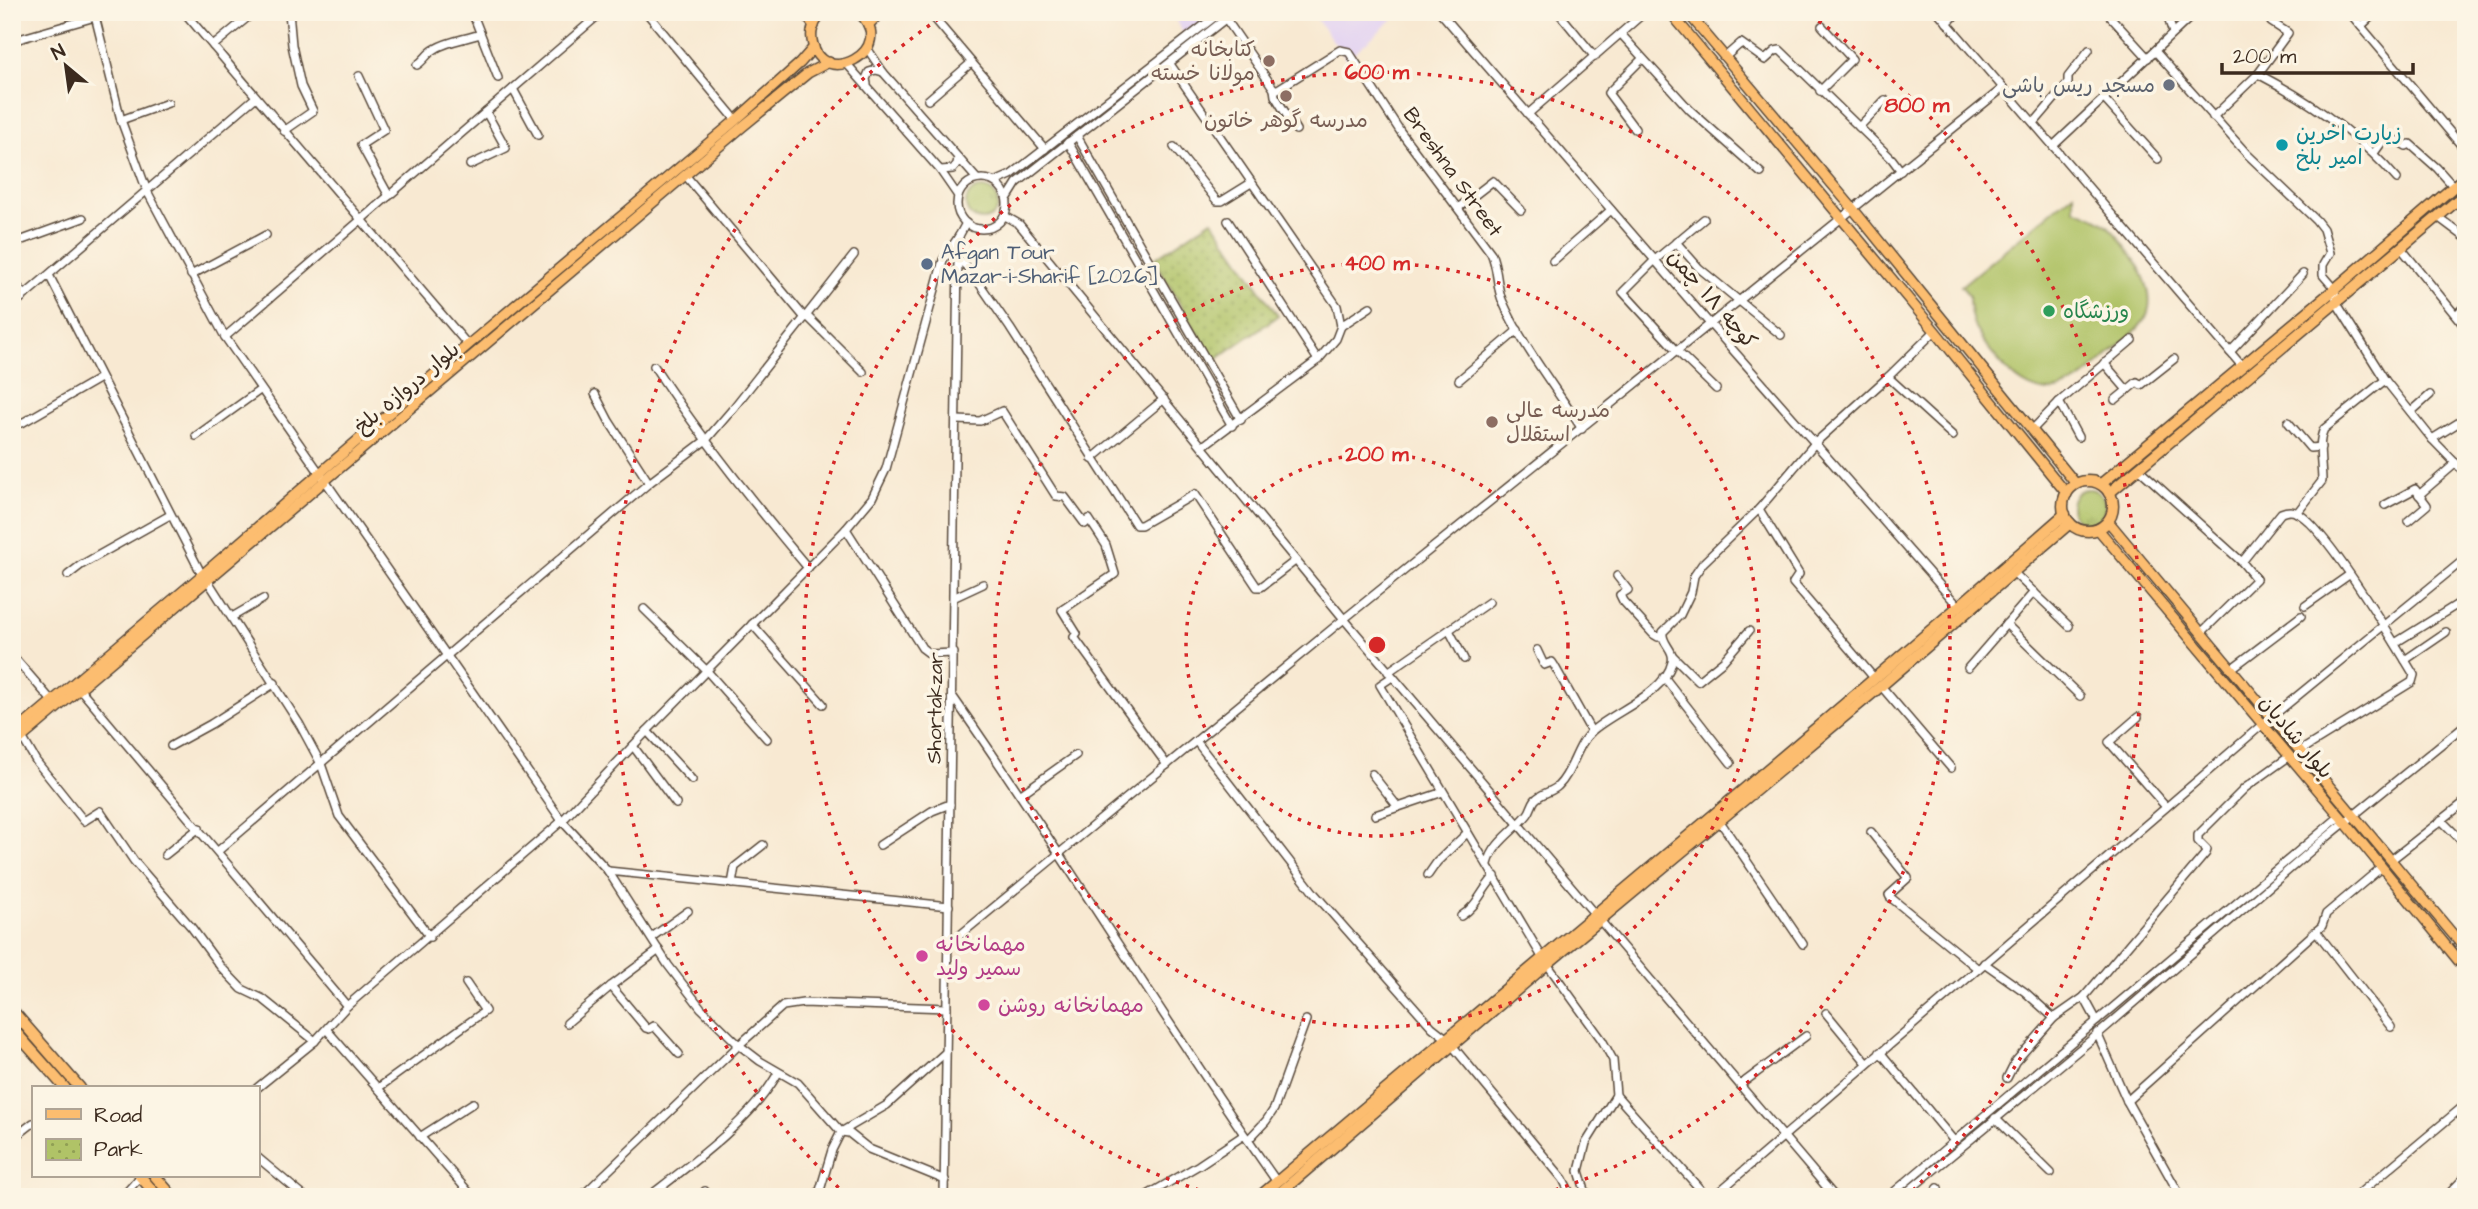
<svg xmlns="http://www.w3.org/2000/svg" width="2478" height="1209" font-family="'Architects Daughter','Playpen Sans Arabic',sans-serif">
	<defs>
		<pattern id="grass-tufts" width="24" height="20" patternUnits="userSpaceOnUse" patternTransform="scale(1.75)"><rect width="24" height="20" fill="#b0c367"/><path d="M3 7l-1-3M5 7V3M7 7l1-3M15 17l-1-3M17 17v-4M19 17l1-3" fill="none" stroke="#909f54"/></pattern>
		<pattern id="park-dots" width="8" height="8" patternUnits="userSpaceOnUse" patternTransform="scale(1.75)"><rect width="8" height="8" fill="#b0c367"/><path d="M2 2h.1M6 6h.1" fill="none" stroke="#909f54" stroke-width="1.8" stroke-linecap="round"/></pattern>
	</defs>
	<rect width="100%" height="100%" fill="#fcf5e5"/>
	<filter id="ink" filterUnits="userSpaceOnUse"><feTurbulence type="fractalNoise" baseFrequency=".0143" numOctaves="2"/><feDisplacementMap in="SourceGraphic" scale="14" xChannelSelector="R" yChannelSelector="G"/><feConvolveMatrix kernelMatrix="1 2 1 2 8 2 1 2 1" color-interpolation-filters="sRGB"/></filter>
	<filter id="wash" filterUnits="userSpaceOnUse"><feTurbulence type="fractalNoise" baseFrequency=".00686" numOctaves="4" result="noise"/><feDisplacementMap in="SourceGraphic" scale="28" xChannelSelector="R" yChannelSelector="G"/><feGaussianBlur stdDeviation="1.57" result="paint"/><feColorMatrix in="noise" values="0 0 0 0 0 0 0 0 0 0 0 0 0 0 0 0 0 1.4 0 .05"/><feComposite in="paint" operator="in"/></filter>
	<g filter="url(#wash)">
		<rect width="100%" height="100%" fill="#f8e9d2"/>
		<!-- built -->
		<g fill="#e3d3f2">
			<path d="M1171,12H1216L1185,36Z"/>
			<path d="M1311,12H1401L1347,59Z"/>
		</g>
		<!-- grass -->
		<g fill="url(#grass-tufts)" stroke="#767642" stroke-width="2">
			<circle cx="982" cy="204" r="16"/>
			<circle cx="2088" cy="506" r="17"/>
		</g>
		<!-- park -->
		<path fill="url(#park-dots)" stroke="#767642" stroke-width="2" d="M1212,220L1278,316L1213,361L1154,259Z"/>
		<!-- pitch -->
		<path fill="#b0c367" stroke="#767642" stroke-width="2" d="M2074,193V209C2085,213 2098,217 2107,225C2125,243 2154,281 2149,308C2146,325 2128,337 2116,348C2075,388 2043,415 1998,360C1979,337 1969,326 1969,295L1961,286Z"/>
	</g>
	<g filter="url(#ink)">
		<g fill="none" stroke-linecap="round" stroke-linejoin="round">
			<defs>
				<g id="minor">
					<path d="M94,12L121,120L147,191L225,337L562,821L608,871L949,906"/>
					<path d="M184,12L468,345"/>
					<path d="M472,12L498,78"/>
					<path d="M646,12L736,120"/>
					<path d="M929,12L1045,149"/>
					<path d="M1440,12L1711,325L1959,607"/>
					<path d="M1558,12L1595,57"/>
					<path d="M1938,12L2242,366"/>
					<path d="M2106,12L2148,58"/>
					<path d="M2166,12L2173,33"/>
					<path d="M2349,12L2466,151"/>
					<path d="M1226,19L1274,89L1275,96L1296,130"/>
					<path d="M1947,23L1959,12"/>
					<path d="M2361,26L2376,12"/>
					<path d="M1621,34L1690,110L1761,173"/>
					<path d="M12,41L95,17L119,12"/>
					<path d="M213,46L254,12"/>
					<path d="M867,48L883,72L977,179"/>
					<path d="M2155,51L2247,154L2316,220L2323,229L2330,253L2323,265V275L2335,289L2336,302L2385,380L2432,439L2466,474"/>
					<path d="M1725,57L1741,43L1765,60L1775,51L1780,50L1892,159L1901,171"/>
					<path d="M847,64L940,170L958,196"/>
					<path d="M1170,64L1337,306L1341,326"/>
					<path d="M417,65C425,60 427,53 435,49C447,41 466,39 480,34"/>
					<path d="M2258,74L2288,33L2271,22L2270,18L2273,12"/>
					<path d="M359,76L384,130L361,145L389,196"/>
					<path d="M867,84L866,79L869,72L876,70L883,72"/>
					<path d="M513,89L538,135"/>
					<path d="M1274,89H1278L1340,50L1349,52L1400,131L1491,253C1498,268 1496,284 1502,300C1522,346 1555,387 1582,429"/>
					<path d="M1820,91L1852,59L1822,26"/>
					<path d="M2104,99L2158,159"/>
					<path d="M928,100L971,63"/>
					<path d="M12,103H13"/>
					<path d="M1528,114L1645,12"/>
					<path d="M2213,117L2258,74C2310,101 2358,134 2397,179"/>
					<path d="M121,120L168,103"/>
					<path d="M2034,123L2068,83V77L2089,50"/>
					<path d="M1859,127L1885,100"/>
					<path d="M1635,129L1608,93L1642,59"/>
					<path d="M284,131L313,111L301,86L292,45L289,12"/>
					<path d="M1077,136L1241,420"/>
					<path d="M1068,142L1232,426"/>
					<path d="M2053,146L2196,12"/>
					<path d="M1174,147L1217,201H1222L1251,183"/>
					<path d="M2374,153L2387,135L2406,146L2410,144L2437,168L2454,187"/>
					<path d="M470,165L506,148L486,112"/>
					<path d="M941,170L953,169L957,164L958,158"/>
					<path d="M686,176L805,318"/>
					<circle cx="982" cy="204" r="25"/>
					<path d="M995,182L1011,175L1221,12"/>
					<path d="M1007,199L1017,183L1234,12"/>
					<path d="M1458,208L1493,181L1521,210"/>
					<path d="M1005,216L1019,224L1344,619L1835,1197"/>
					<path d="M2438,217L2466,238"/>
					<path d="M1704,219L1655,260L1623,292L1678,352L1716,389"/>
					<path d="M1228,221L1318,360"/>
					<path d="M1676,242L1699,268L1781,335"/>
					<path d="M14,243L83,218"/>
					<path d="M2401,248L2466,328"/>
					<path d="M958,258L970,270L1010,328L1136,525H1141L1195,494L1257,587H1261L1295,561"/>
					<path d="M1553,261L1611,210"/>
					<path d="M49,275L202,575"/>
					<path d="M191,275L266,235"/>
					<path d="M12,280L25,295"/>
					<path d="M12,306L256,97"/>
					<path d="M2456,315L2466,305"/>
					<path d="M807,316L863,372"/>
					<path d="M225,337L602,12"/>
					<path d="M2230,352L2303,274"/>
					<path d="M2104,363L2127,390"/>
					<path d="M654,366C700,437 754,504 808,568"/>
					<path d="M1888,377L1953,436"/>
					<path d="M1459,380L1518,330"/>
					<path d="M595,394L609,421L649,483"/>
					<path d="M2115,400L2137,382L2141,385L2174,359"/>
					<path d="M2059,402L2078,437"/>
					<path d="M2411,412L2430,395"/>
					<path d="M957,420L980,421L1002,411L1056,496L1065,497L1085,524L1089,519L1106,545L1115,574L1062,610L1077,634L1074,637L1167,765"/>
					<path d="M2288,422L2310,448L2321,447"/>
					<path d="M22,423L100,378"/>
					<path d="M2032,430L2059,402L2132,340"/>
					<path d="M196,436L260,390"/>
					<path d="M2432,439L2466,418"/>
					<path d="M1203,446L1318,360L1336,339L1341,326L1370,307"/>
					<path d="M1092,459L1164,399"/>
					<path d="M2139,469L2242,562L2281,513C2286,511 2292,510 2297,513C2324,525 2396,645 2414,675L2412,682L2300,751"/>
					<path d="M2419,495L2456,463"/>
					<path d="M2385,505L2415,489L2427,505L2408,521"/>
					<path d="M1759,509L1799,574L1793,583L1875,679"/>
					<path d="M2297,513L2322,481C2322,465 2317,443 2324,429L2385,380"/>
					<path d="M846,529L922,648L930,654L954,653"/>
					<path d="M2013,572L2069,626"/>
					<path d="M68,575L81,565L170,515"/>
					<path d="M1617,576L1628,590L1620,595L1623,601L1653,634L1658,637L1662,636"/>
					<path d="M208,581L300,725L321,764L339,816L430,937"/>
					<path d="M955,597L983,584"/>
					<path d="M2305,606L2349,575"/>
					<path d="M644,609L707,671L767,739"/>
					<path d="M232,617L263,599"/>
					<path d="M752,624L823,704"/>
					<path d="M2006,624L2080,696"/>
					<path d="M1449,630L1464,659"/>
					<path d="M2201,633L2256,579L2242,562"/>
					<path d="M2395,643L2458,604"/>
					<path d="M1537,650L1544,665L1552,662L1554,665L1591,731"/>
					<path d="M12,655L52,701"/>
					<path d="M1673,656L1698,681L1724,660L1749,631"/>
					<path d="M2405,660L2446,632"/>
					<path d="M1968,668L2034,592"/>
					<path d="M2231,669L2301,616"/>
					<path d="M1388,672L1489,602"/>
					<path d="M1392,677L1380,685L1542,957L1602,1040L1613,1060L1616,1095L1586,1143L1579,1171L1587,1197"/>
					<path d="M1664,677L1731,763"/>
					<path d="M1881,686L1951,768"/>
					<path d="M80,689L347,1006"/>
					<path d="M953,697C1065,856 1165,1023 1277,1182"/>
					<path d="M2138,717L2109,742L2166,807"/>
					<path d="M647,731L692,780"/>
					<path d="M22,737L36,761L84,821L100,811L134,861L192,928L220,966L242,989L263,999L315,1041"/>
					<path d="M1196,741L1314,893L1432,1027L1446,1038L1563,1179L1572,1197"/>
					<path d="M171,746L211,724L275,683"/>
					<path d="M633,746L676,804"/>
					<path d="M1372,774L1398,807"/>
					<path d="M1021,794L1076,755"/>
					<path d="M1375,815L1443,792"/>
					<path d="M1719,820L1803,944"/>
					<path d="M2441,820L2466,845"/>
					<path d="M1871,832L1908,878L1889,895L1890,897L1977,968"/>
					<path d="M880,845L932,811L950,804"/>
					<path d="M218,851L649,483L706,440L731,411L854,255"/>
					<path d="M165,855L199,828"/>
					<path d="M2391,860L2466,801"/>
					<path d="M1488,864C1494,841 1514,832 1528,814C1531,810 1532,804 1535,800C1541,793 1552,792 1558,786C1573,772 1576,745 1592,731C1616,710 1665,694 1672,662C1675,649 1661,644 1663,632L1680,615L1691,592L1694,576L1703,563L1759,509L1815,443L1888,377L1935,331"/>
					<path d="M608,871L668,965L701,1008L739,1045L783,1006L803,1003L947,1008"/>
					<path d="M1428,875L1437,862L1467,833"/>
					<path d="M732,884L735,867L763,845"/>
					<path d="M1461,916C1477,907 1482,889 1495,876"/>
					<path d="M2316,931L2391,1027"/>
					<path d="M652,937L688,911"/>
					<path d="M948,945L1344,619L2003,88"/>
					<path d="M1984,963L2025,992L2054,1018L2084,997"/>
					<path d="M611,986L646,1028L649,1029L654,1026L679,1054"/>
					<path d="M1826,1013L1867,1063"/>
					<path d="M2097,1021L2084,997L2206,853L2207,850L2198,841V835L2245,788L2290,756"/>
					<path d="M567,1023L611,986L659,950"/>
					<path d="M327,1030L473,1197"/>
					<path d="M2097,1033L2127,1101L2181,1197"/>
					<path d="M1880,1052L1954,1141"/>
					<path d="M2007,1078L2015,1062L2054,1018"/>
					<path d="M1740,1085L1806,1036"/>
					<path d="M257,1088L315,1041L347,1006L562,821L647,731L846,529L872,498L886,469L943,260L959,236"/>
					<path d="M378,1088L485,1011L466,983"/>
					<path d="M1616,1095L1707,1197"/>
					<path d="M2127,1101L2322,926L2326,914L2382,867"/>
					<path d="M1995,1118L2051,1173"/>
					<path d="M15,1137L33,1123"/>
					<path d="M420,1137L473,1103"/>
					<path d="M1248,1140L1266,1121L1274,1109L1306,1020"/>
					<path d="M257,1157L305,1197"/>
					<path d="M705,1191L709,1197"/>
					<path d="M122,1197L141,1176"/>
					<path d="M581,1197L739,1045L760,1061L798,1083L841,1132L849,1133L869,1149L945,1180"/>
					<path d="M648,1197C691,1164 752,1120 778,1073"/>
					<path d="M818,1197L832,1150L841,1132L887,1105L946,1052"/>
					<path d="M944,1197L958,258L959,236L966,223"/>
					<path d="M1144,1197L1199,1165L1244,1135"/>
					<path d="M1713,1197L2263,724L2466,558"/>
					<path d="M1888,1197L2340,816"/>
					<path d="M1901,1197L2097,1035L2321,842L2466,724"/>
					<path d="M1931,1197L1938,1188"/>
					<path d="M2355,1197L2466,1104"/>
					<path d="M2446,1197L2466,1176"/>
				</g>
				<g id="major">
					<path d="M804,12L814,26"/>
					<path d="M825,12C816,18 810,29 812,40C819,92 902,50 858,12"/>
					<path d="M1670,12L1935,331L2067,494"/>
					<path d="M1687,12L1854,210L2076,484"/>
					<path d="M868,25L881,12"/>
					<path d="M2108,521L2466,950"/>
					<path d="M2098,529L2340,816L2466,970"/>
					<path d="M12,735L202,575L468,345L736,120L800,63L814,47"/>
					<path d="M12,746L742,127L808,73L829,62"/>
				</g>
				<g id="highway">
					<circle cx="2088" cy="506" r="25"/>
					<path d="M2101,484L2335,289L2466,176"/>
					<path d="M2109,493L2466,193"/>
					<path d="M12,1010L80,1088"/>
					<path d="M12,1028L65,1088"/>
					<path d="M140,1176L158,1197"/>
					<path d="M155,1176L173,1197"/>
					<path d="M1259,1197C1528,969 1800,746 2065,514"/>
					<path d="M1275,1197L1547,964L1881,686L2070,523"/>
				</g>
			</defs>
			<!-- minor casing -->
			<use href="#minor" stroke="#574739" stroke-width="10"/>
			<!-- major casing -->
			<use href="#major" stroke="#574739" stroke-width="12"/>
			<!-- highway casing -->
			<use href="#highway" stroke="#574739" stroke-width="13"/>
			<!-- minor -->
			<use href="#minor" stroke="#fff" stroke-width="7"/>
			<!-- major -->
			<use href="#major" stroke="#fcbd6f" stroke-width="9"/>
			<!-- highway -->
			<use href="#highway" stroke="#fcbd6f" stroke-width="10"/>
		</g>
	</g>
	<!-- distance rings -->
	<g fill="none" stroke="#d62828" stroke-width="3.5" stroke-dasharray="3.5 7">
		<circle cx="1377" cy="645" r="191"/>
		<circle cx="1377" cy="645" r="382"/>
		<path d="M1219 1196A573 573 0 1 1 1535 1196"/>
		<path d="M846 1195A764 764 0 0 1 944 15M1810 15A764 764 0 0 1 1908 1195"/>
	</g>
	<!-- markers -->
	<g fill="#8d6e63" stroke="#fcf5e5" stroke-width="2.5">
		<circle cx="1269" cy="61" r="7"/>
		<circle cx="1286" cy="96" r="7"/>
		<circle cx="1492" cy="422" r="7"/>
	</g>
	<circle fill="#6b7280" stroke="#fcf5e5" stroke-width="2.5" cx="2169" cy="85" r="7"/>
	<circle fill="#0f9aa8" stroke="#fcf5e5" stroke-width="2.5" cx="2282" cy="145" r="7"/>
	<circle fill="#5c6f8a" stroke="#fcf5e5" stroke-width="2.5" cx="927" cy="264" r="7"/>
	<circle fill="#2e9e5b" stroke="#fcf5e5" stroke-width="2.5" cx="2049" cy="311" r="7"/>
	<g fill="#d1479c" stroke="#fcf5e5" stroke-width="2.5">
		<circle cx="922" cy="956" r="7"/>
		<circle cx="984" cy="1005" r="7"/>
	</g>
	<g text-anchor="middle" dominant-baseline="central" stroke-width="7" stroke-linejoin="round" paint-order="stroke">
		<!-- education labels -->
		<g font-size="21" fill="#785e54" stroke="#fcf5e5" text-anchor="end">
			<text x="1255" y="49">کتابخانه<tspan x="1255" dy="24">مولانا خسته</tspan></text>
			<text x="1286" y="120" text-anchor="middle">مدرسه گوهر خاتون</text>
			<text x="1506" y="410" text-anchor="start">مدرسه عالی<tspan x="1506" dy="24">استقلال</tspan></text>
		</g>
		<!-- worship labels -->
		<g font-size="21" fill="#5b616d" stroke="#fcf5e5" text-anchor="end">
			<text x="2155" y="85">مسجد ریس باشی</text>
		</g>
		<!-- culture labels -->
		<g font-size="21" fill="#0d838f" stroke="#fcf5e5" text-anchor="start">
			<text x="2296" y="133">زیارت اخرین<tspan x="2296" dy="24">امیر بلخ</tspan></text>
		</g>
		<!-- street labels -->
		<g font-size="21" fill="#3b2a1e" stroke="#fcf5e5">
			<text transform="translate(1453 172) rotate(54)">Breshna Street</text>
			<text transform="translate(1712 299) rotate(49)">كوچه ١٨ چمن</text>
			<text transform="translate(407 388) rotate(-40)">بلوار دروازه بلخ</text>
			<text transform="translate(935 708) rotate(-89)">Shortakzar</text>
			<text transform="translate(2296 737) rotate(50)">بلوار شادیان</text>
		</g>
		<!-- service labels -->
		<g font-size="21" fill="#4e5e75" stroke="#fcf5e5" text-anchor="start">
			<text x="941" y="252">Afgan Tour<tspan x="941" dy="24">Mazar-i-Sharif [2026]</tspan></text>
		</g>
		<!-- leisure labels -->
		<g font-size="21" fill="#27864d" stroke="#fcf5e5" text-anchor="start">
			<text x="2063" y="311">ورزشگاه</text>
		</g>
		<!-- hotel labels -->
		<g font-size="21" fill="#b23c85" stroke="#fcf5e5" text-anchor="start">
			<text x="936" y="944">مهمانخانه<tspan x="936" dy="24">سمیر ولید</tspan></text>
			<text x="998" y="1005">مهمانخانه روشن</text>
		</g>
	</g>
	<circle cx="1377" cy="645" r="10" fill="#d62828" stroke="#fcf5e5" stroke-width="3.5"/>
	<g font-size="21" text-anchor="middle" font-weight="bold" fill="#d62828" stroke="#fcf5e5" stroke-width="7" stroke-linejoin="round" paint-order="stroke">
		<text x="1377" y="79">600 m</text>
		<text x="1917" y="112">800 m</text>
		<text x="1377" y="270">400 m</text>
		<text x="1377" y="461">200 m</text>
	</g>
	<!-- margin -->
	<rect width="2478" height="1209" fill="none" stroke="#fcf5e5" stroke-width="42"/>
	<!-- legend -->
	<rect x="32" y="1086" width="228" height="91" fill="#fcf5e5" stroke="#afa495" stroke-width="2"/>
	<rect x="46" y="1109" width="35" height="10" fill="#fcbd6f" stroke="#afa495" stroke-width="2"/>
	<text x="94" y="1122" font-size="21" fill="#3b2a1e">Road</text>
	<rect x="46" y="1139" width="35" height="21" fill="url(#park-dots)" stroke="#afa495" stroke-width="2"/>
	<text x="94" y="1156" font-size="21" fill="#3b2a1e">Park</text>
	<!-- north arrow -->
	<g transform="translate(66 66) rotate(331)" stroke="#fcf5e5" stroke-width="5" paint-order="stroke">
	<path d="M0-5L12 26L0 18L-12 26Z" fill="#3b2a1e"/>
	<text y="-10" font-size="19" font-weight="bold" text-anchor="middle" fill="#3b2a1e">N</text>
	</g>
	<!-- scale -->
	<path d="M2222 63v10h191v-10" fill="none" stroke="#3b2a1e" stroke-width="3.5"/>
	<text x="2233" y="63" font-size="21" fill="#3b2a1e" stroke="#fcf5e5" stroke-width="5" paint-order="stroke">200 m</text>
</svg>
